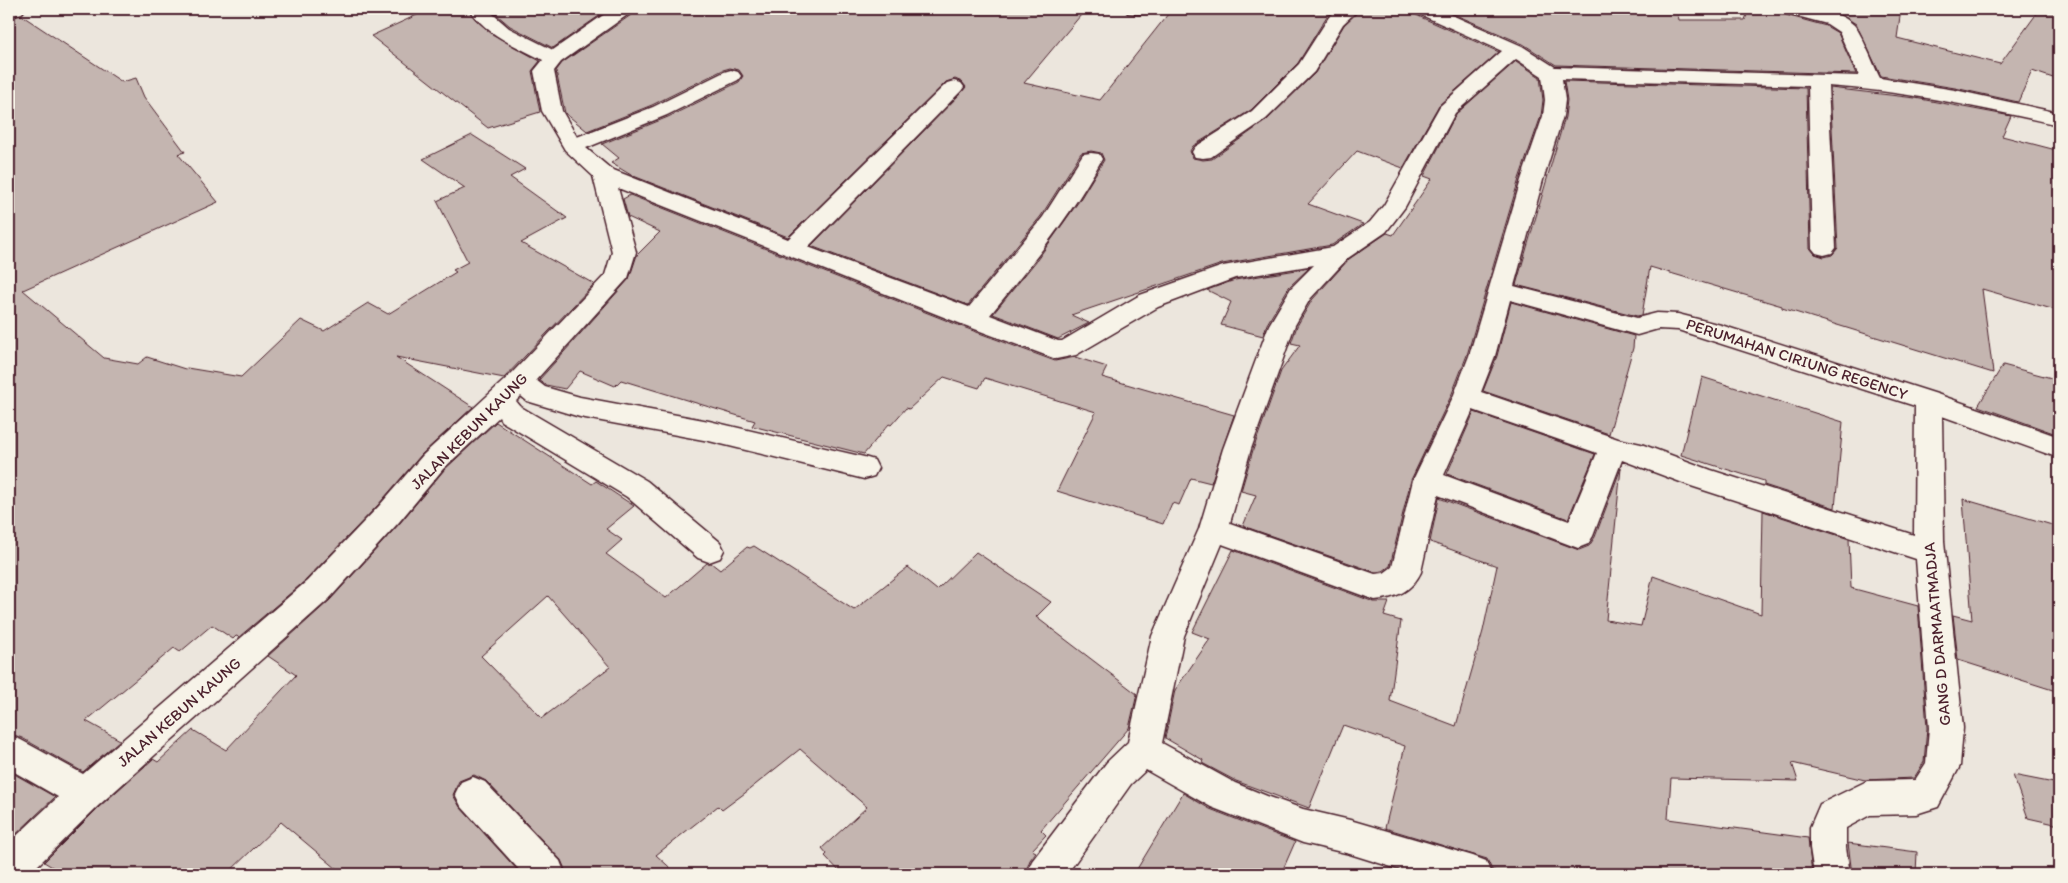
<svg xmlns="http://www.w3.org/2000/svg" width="2068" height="883" font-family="Itim,sans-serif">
	<rect width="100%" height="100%" fill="#ece6dd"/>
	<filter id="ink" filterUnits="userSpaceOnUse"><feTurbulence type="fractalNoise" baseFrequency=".02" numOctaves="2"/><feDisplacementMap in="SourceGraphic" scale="10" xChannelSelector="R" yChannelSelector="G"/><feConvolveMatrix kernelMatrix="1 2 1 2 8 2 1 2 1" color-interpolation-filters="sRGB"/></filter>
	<g filter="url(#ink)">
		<!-- building -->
		<g fill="#c4b5b0" stroke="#4a1f2b" fill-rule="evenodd">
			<path d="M430,9H467L475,19L492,34L540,61L532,71L540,112L488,128L371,36Z"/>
			<path d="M490,9H609L553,48L510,26Z"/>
			<path d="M635,9H1086L1024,83L1100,100L1172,9H1336L1327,16L1298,63L1251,110L1193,146L1190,151L1193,158L1203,160L1212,159L1267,120L1315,73L1344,25L1361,9H1412L1416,15L1499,52L1439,105L1403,168L1357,151L1308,204L1363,224L1332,245L1222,264L1071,315L1089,323L1058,339L993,314L1037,260L1079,201L1104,160L1101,153L1091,151L1081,153L1041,216L968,305L811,246L962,92L966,87L962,82L955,79L946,82L788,237L631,175L611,163L619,158L602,144L668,117L739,82L743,76L739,70L730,68L723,70L652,105L587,131L565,113L556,71L562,63L631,15Z"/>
			<path d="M1442,9H1677L1679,20H1745L1749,9H1781L1786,15L1826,26L1838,33L1856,74L1556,65L1523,44Z"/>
			<path d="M1822,9H1901L1897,38L2000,64L2040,9H2059V80L2032,71L2018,102L1955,88L1881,76L1856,24L1840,14Z"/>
			<path d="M21,15L122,82L136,78L144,97L185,152L178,154L218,202L23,290L104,358L138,364L147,357L185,369L187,368L241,377L301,320L324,331L368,303L388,314L456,272L453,270L468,262L437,201L465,188L423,159L472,135L525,169L510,177L567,218L521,243L594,284L504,378L396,357L473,407L422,454L378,505L306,580L239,637L236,636L233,639L212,625L180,652L174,648L86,721L120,740L83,772L22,738L9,733V19Z"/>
			<path d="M1516,61L1540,77L1543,100L1541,116L1519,179L1467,355L1451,396L1411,480L1390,566L1383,571L1375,572L1243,526L1256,495L1241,491L1253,450L1281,371L1300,345L1291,343L1297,326L1312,300L1349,259L1387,233L1393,235L1432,179L1424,176L1456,114Z"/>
			<path d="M1564,81L1806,88L1810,248L1815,254L1824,257L1832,255L1838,248L1830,88L1915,98L2011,116L2002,136L2056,150L2059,152V311L1982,289L1993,373L1782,308V306L1650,267L1642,315L1637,316L1516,285L1565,117L1567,100Z"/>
			<path d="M630,195L963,327L1055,361L1075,357L1107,367L1102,377L1234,415L1211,483L1191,478L1179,505L1172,503L1163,524L1057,491L1096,412L985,378L979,388L944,377L909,409L906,408L891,425L889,424L864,454L752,426L755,421L621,380L615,386L580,371L565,389L546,385L539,380L629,279L637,255L660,232L628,217L623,199Z"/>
			<path d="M1309,268L1289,287L1267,324L1263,336L1221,325L1231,302L1207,290L1235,280Z"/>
			<path d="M1511,302L1634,336L1633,348L1609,434L1483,391L1497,356Z"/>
			<path d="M2003,365L2059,380V435L1978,406Z"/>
			<path d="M1702,377L1843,422L1835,508L1764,485V481L1681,455L1693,406L1695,407Z"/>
			<path d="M1474,412L1595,454L1568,519L1447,474Z"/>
			<path d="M496,422L592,484L596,481L634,506L606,529L622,540L606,554L666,598L707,563H711L720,570L747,547L750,548L754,546L854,610L908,567L937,590L976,552L1051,602L1036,617L1137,694L1129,728L1041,830L1046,835L1032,850L1036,852L1030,860L1025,874H842L825,856L827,854L822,848L867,807L800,749L745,793L722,810L718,806L656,855L677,874H567L561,860L486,781L474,775L459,781L453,795L460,807L521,874H343L281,822L227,874H64L44,862L99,807L153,759L158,762L193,730L226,750L296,675L268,656L330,600L400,523L444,470ZM548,596L610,667L542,718L481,656Z"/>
			<path d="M1621,468L1606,620L1641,626L1653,576L1761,614L1763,511L1849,539L1851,588L1918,606L1927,728L1924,762L1914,778L1865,780L1792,763L1798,781L1671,778L1668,819L1808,838L1812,874H1503L1492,870L1487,859L1385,828L1405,746L1343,725L1309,808L1236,781L1202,763L1203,760L1165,738L1175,690L1210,639L1192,632L1233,550L1374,602H1389L1384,616L1401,621L1390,701L1456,726L1483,631L1497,566L1430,542L1439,498L1579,550L1589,546L1595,537Z"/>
			<path d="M1963,499L2059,527V692L1958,660L1953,615L1972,620Z"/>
			<path d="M9,771L55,797L9,841Z"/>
			<path d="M2013,775L2059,784V825L2028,818Z"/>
			<path d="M1183,793L1210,809L1295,842L1281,874H1134Z"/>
			<path d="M1848,843L1917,852L1916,874H1852Z"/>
		</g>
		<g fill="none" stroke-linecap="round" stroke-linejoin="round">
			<defs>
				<g id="street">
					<path d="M9,9H25L22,13L9,17Z"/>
					<path d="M469,9H487L509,28L553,50L612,9H633L630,13L561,62L554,71L562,111L577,137L653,107L724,72L731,70L738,72L741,76L738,80L667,115L586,148L611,169L788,239L947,83L954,81L961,83L964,87L961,91L808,247L969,307L1043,217L1083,154L1091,153L1099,154L1102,159C1071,216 1031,265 990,315L1058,341H1062L1140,295L1223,266L1333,247L1370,222L1384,205L1440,106L1502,51L1417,13L1414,9H1438L1522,46L1555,67L1859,76L1839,32L1827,24L1786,13L1783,9C1805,8 1837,8 1854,25C1862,34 1874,66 1880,78L1955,90L2059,113V125C1982,108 1907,91 1828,86L1836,248L1832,253L1824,255L1816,253L1812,248L1808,86L1562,79L1565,100L1563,116L1543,180L1514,286L1637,318L1657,313L1678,314L1721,325L1937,394L2059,437V458L1942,416L1944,541L1963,728L1960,766L1938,807L1916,814L1870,815L1846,828V848L1850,874H1814L1810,848V827L1820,804L1867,781L1915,780L1926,763L1929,728L1916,559L1691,486L1622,460L1593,536L1588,544L1578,548L1438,495L1421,572C1412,591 1396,598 1375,600L1222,544L1184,636L1162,743L1235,783L1267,796L1303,809L1350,820L1473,856L1486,861L1491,874H1414L1350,854L1303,843L1211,807L1146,770L1131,784L1067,874H1027L1032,861L1107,762L1128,742L1152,636L1199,529L1223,449L1269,325L1291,288L1314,265L1235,278L1158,307L1076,355L1056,359L964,325L618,188L636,252L628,278L536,380L545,387L580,397L709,421L864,457L874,460L878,468L874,476L864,479L709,441L580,417L527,401L521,396L516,401L521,407L647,481L720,542L724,550L720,558L709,562L698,558L627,497L501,421L499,417L443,469L399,522L329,599L98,806L29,874H9V843L58,797L9,769V735L21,740L83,774L307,581L379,506L423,455L511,374L605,275L612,252L593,176L565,150L542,111L534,71L543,60C515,46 487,35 469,9ZM1516,59L1542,76L1545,100L1543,116L1521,180L1469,356L1453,397L1413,480L1392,567L1384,573L1375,574L1230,523L1251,449L1295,325L1310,299L1348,258L1386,232L1405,207L1455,113ZM1510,300L1637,335L1658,329L1678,330L1915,406L1914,535L1711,470L1641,444L1618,439L1481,392L1495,356ZM1473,410L1597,453L1569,521L1444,475Z"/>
					<path d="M1125,9H1148L1145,13L1139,14L1128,13Z"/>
					<path d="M1339,9H1359L1343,24L1314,72L1266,119L1211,157L1203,158L1195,157L1192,152L1195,147L1252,111L1299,64L1329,17Z"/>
					<path d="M473,777L485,782L560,861L565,874H523L461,806L455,794L461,782Z"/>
				</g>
			</defs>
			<!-- street casing -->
			<use href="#street" stroke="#4a1f2b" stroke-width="3"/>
			<!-- street -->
			<use href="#street" fill="#f7f3e8" fill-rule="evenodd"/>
		</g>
	</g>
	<g text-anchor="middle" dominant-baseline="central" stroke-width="4" stroke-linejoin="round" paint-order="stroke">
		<!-- street labels -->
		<g font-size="16" fill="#4a1f2b" stroke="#f7f3e8">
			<text transform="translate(1797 359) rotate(18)">PERUMAHAN CIRIUNG REGENCY</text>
			<text transform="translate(469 431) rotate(-45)">JALAN KEBUN KAUNG</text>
			<text transform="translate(1937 634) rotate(-95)">GANG D DARMAATMADJA</text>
			<text transform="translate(179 712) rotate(-41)">JALAN KEBUN KAUNG</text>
		</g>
	</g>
	<!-- margin -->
	<rect width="2068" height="883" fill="none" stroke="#f7f3e8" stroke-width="30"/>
	<rect x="15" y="15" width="2038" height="853" fill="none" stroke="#4a1f2b" stroke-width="2" filter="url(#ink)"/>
</svg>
